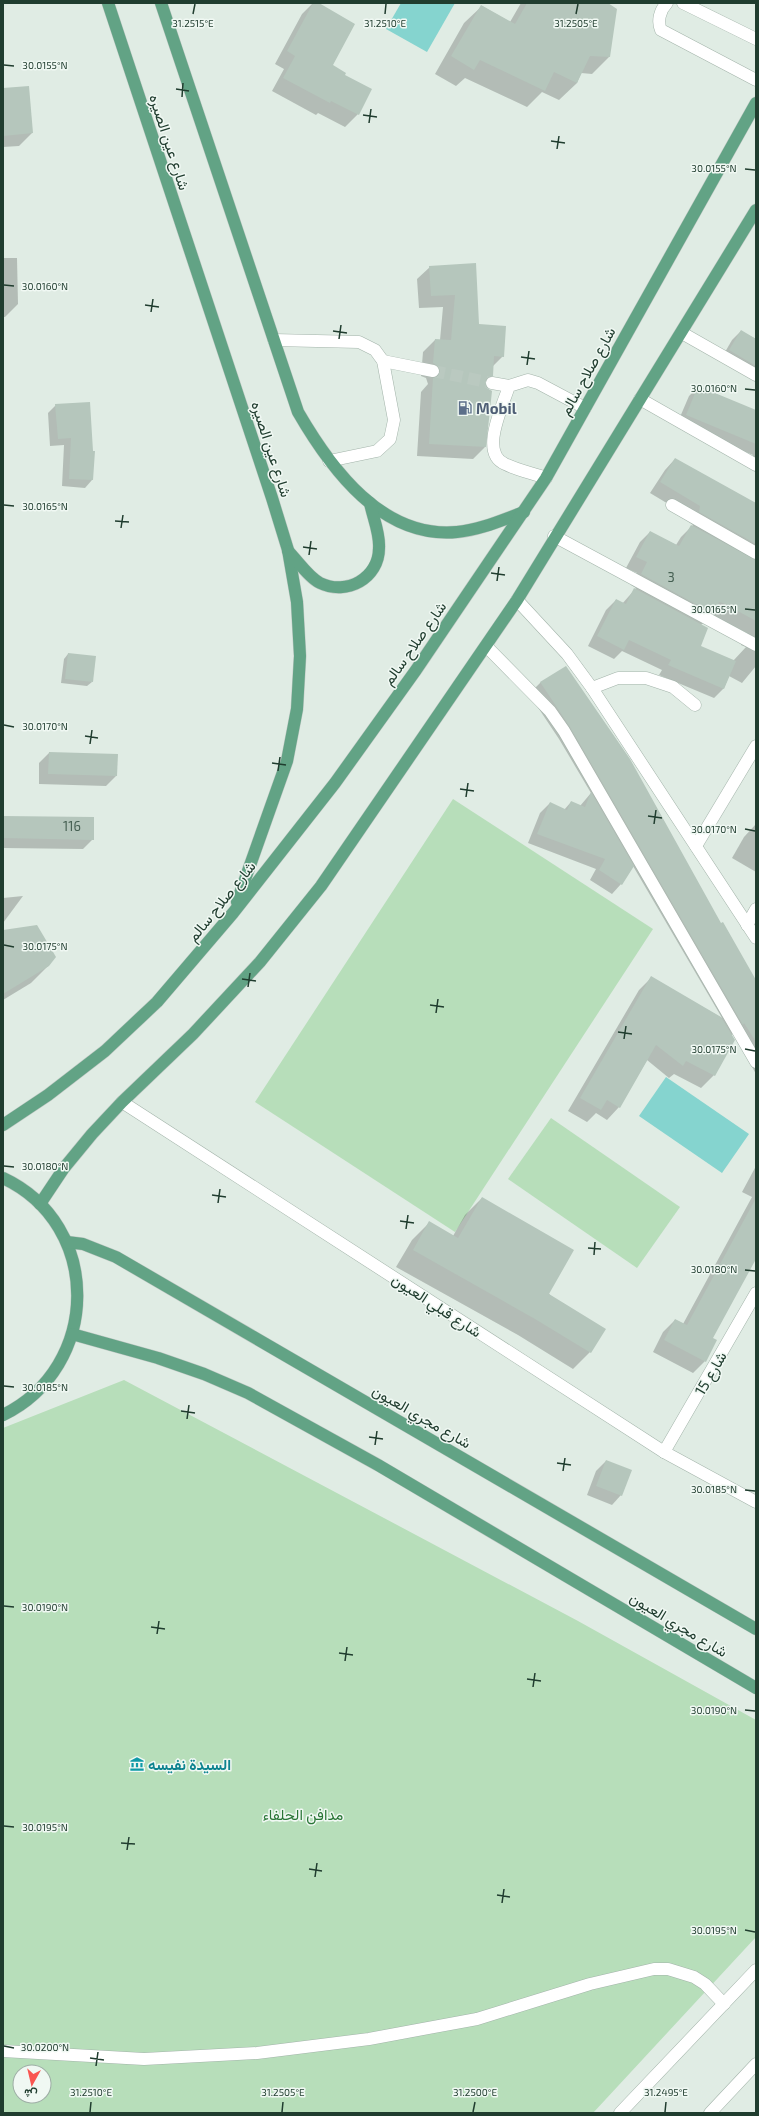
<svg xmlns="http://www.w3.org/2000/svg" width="759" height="2116" font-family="'Exo 2',Vazirmatn,sans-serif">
	<rect width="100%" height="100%" fill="#e0ece4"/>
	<!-- green -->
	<g fill="#b7deba" fill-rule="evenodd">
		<path d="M453,799L653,929L455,1232L255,1102Z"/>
		<path d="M551,1118L680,1207L637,1268L508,1179Z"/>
		<path d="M124,1380L578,1621L756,1720V1937L593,2113H3V1428ZM20,2072H44V2096H20Z"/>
	</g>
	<!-- water -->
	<g fill="#85d4cf">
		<path d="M401,3H455L427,52L386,29Z"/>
		<path d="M666,1077L749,1134L722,1173L639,1116Z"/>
	</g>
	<!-- shadow -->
	<g fill="#0003" fill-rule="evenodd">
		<path d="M313,3H317L331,66L343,76L358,114L345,127L318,113L316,115L272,91L284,69L275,64L302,14Z"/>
		<path d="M521,3H606L609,57L592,74L581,73L577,83L559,100L542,92L527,107L465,78L456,86L435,74L464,23L482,6L510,22Z"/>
		<path d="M3,89L32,133L19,146L3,147Z"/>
		<path d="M3,258H17L18,304L5,317H3Z"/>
		<path d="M475,264L478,325L503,356L492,367V375L484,383L485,447L473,459L417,456L421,392L428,384L426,378L421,376L423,352L435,340H440L443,307L419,308L417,279L430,267Z"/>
		<path d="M741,331L756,339V380L721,359L732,340Z"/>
		<path d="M698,387L756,411V464L750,461L753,455L677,424L689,396Z"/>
		<path d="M56,405L94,452L92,480L85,488L62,486L64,445L50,446L48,413Z"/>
		<path d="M675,459L756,504V666L742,683L729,676L724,688L714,698L659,675L662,670L622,651L614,659L588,646L606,610L616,600L622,604L636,588L631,585L637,573L626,568L640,542L650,532L676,545L681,537L693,525L689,522L690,517L650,493L665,470ZM712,615L747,633L741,645L746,647L733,661L699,647L701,625Z"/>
		<path d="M68,654L92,682L87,686L61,683L64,659Z"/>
		<path d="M541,682L720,925L756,982V1074L733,1033L714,1075L701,1088L674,1074L669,1078L647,1060L619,1107L607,1120L596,1113L587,1122L568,1111L639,990L651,978L722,1018L633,866L621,884L612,894L590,880L596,869L528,843L540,813L550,803L564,810L571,802L580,806L591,793L559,739L529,694Z"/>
		<path d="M49,753L116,776L106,786L39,784V763Z"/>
		<path d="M3,817L93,839L83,849L3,848Z"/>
		<path d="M756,824V872L732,858L744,837Z"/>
		<path d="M23,896L3,923V898Z"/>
		<path d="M3,931L49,965L31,983L3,1000Z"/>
		<path d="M756,1166V1256L711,1338L705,1361L693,1373L653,1352L663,1332L675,1320L683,1324L752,1197L742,1192Z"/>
		<path d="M482,1198L590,1352L573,1369L518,1335L396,1267L412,1240L429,1223L453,1236L465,1215Z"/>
		<path d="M606,1461L621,1495L612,1505L587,1495L596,1471Z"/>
	</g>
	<!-- building -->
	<g fill="#b5c6bc">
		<path d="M313,3H319L355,24L333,65L346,73L345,75L372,89L359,115L331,101L330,103L283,78L295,56L287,51Z"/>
		<path d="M527,3H608L617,9L610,57L590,56L577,83L554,72L545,91L480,60L474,70L451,56L481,5L515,24Z"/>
		<path d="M29,86L33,133L3,136V88Z"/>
		<path d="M476,263L479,324L506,326L504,357L494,356L493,376L487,378L485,382L487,388L492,391L486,447L429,444L433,378L438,376L440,372L438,366L433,363L435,339L451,340L455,295L431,296L429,266Z"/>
		<path d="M741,330L756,339V366L729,350Z"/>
		<path d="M698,386L756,410V444L686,415Z"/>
		<path d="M90,402L93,451H95L93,480L69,479L71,438L58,439L55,404Z"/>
		<path d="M675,458L756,503V544L699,512L700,506L660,482Z"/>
		<path d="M691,525L756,560V621L723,603L719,602L714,614L641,574L647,562L636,557L650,531L679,546Z"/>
		<path d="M634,588L708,628L701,646L736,661L724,689L668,665L671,660L629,640L624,650L597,636L616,599L626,604Z"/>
		<path d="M68,653L96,656L93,682L65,679Z"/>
		<path d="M566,666L630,759L721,923L723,922L756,980V1042L744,1023L743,1025L570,727L540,682Z"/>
		<path d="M49,752L118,754L117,776L48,774Z"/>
		<path d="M591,792L634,866L622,885L599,870L605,859L537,834L550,802L567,810L571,801L585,807Z"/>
		<path d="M3,816L94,817V840L3,838Z"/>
		<path d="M37,925L56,957L49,966L3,994V930Z"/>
		<path d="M651,976L721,1017L735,1040L715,1076L686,1061L683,1066L656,1045L620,1108L607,1100L601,1110L580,1098Z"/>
		<path d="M482,1197L574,1250L549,1294L606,1329L591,1353L535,1319L413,1250L429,1221L458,1238Z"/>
		<path d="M756,1198V1259L713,1338L717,1340L706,1362L664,1340L675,1319L687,1325Z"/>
		<path d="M606,1460L632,1470L622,1496L596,1486Z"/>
	</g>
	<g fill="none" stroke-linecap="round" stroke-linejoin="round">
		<!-- minor-tunnel -->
		<path stroke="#bac9c0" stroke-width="12" stroke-dasharray="12 6" stroke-linecap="butt" d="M433,371L492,383"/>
		<defs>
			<g id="minor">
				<path d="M667,3C660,10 657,21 661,30L756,80"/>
				<path d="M683,3L756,39"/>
				<path d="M682,333L756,375"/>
				<path d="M274,340L359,342L375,350L383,361L394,420L390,439L377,451L329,461"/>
				<path d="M383,361L433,371"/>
				<path d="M492,383L509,386"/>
				<path d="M640,399L756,465"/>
				<path d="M546,478C532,473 517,470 505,464C479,453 503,406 509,386L528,380L538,383L585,408"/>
				<path d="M672,505L756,553"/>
				<path d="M554,536L756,645"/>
				<path d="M517,600L567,654L592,688L756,938"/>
				<path d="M486,646L550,711L564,731L756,1062"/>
				<path d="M592,688L618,678H646L673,687L695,705"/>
				<path d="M696,846L756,746"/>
				<path d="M747,925L756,909"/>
				<path d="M122,1102L664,1452L756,1502"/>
				<path d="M664,1452L756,1293"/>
				<path d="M3,2051L144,2059L257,2053L369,2039L477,2019L590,1984L654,1969H668L694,1977L705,1984L724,2004"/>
				<path d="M620,2113L756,1970"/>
				<path d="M710,2113L756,2064"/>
			</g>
			<g id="major">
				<path d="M108,3L272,498L288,550L297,602L300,656L297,709L287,761L237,902"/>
				<path d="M161,3L298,412C331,469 382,539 457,532C480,530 502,520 524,512"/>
				<path d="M288,551C298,561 308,577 320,583C347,596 379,578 379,548C380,533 373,518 370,503"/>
				<path d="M3,1125L48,1095L105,1051L157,1002L233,913L335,783L416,670L546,478L756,103"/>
				<path d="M3,1178C103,1225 101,1367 3,1415"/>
				<path d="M40,1204L64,1168L92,1134L122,1102L193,1034L260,962L321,886L517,600L756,210"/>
				<path d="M67,1242L83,1244L116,1257L756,1629"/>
				<path d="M72,1334L158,1358L204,1374L248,1393L378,1465L756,1688"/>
			</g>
		</defs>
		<!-- minor casing -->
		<use href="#minor" stroke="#a3b4aa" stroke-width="13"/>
		<!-- major casing -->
		<use href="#major" stroke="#c1c9c5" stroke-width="13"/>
		<!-- minor -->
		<use href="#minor" stroke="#fff" stroke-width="12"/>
		<!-- major -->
		<use href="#major" stroke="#62a385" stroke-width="12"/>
	</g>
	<!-- ticks -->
	<path fill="none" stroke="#203d2f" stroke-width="1.5" d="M193,14L195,4M385,14L386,4M576,14L578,4M4,65L14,66M176,89L189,91M182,97L183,83M363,115L377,117M369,123L371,109M551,141L565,143M557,149L559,136M745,169L755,170M4,285L14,286M145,305L159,307M151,312L153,299M333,331L347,333M339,339L341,325M521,357L535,359M527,365L529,351M745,389L755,390M4,505L14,506M115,521L129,522M121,528L123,515M303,547L317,549M309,555L311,541M491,573L505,575M497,581L499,567M745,609L755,610M4,725L14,727M85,736L98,738M90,744L92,730M272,763L286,765M278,771L280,757M460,789L474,791M466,797L468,783M648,816L662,818M654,824L656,810M745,829L755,831M4,945L14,947M242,979L256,981M248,987L250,973M430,1005L444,1007M436,1013L438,999M618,1032L632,1034M624,1039L626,1026M745,1049L755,1051M4,1166L14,1167M212,1195L226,1197M218,1203L220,1189M400,1221L414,1223M406,1229L408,1215M588,1248L601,1249M594,1255L595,1242M745,1270L755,1271M4,1386L14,1387M181,1411L195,1413M187,1419L189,1405M369,1437L383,1439M375,1445L377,1431M557,1463L571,1465M563,1471L565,1458M745,1490L755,1491M4,1606L14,1607M151,1627L165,1629M157,1634L159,1621M339,1653L353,1655M345,1661L347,1647M527,1679L541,1681M533,1687L535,1673M745,1710L755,1711M4,1826L14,1827M121,1843L135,1844M127,1850L129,1837M309,1869L322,1871M315,1877L317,1863M497,1895L510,1897M502,1903L504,1889M745,1930L755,1932M4,2046L14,2048M90,2058L104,2060M96,2066L98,2052M90,2112L91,2102M282,2112L283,2102M473,2112L475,2102M665,2112L666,2102"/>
	<!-- icons -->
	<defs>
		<symbol id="fuel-bare" viewBox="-9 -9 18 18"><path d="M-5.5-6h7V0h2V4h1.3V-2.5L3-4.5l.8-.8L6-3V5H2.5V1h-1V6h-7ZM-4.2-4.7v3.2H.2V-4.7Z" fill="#5c6f8a" stroke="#f0f8f3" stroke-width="2.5" paint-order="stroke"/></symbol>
		<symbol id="museum-bare" viewBox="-9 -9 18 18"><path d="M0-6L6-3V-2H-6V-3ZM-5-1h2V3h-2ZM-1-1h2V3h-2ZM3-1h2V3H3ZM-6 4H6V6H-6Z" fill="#0f9aa8" stroke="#f0f8f3" stroke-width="2.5" paint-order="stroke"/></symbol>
	</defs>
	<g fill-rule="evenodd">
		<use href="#fuel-bare" x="455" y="398" width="20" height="20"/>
		<use href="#museum-bare" x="127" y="1754" width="20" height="20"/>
	</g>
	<g text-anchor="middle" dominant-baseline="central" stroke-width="3" stroke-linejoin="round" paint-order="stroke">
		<!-- number labels -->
		<g font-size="13" fill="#455f52">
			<text x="671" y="577">3</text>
			<text x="72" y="826">116</text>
		</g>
		<!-- street labels -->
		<g font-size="15" fill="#203d2f" stroke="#f0f8f3">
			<text transform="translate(170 142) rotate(72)">شارع عين الصيره</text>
			<text transform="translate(587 371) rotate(-61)">شارع صلاح سالم</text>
			<text transform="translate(272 449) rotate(72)">شارع عين الصيره</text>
			<text transform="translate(414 643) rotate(-55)">شارع صلاح سالم</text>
			<text transform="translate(221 901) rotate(-51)">شارع صلاح سالم</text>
			<text transform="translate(437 1305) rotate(33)">شارع قبلي العيون</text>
			<text transform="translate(710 1373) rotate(-60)">شارع 15</text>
			<text transform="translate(422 1416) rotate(30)">شارع مجري العيون</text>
			<text transform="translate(679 1624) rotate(31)">شارع مجري العيون</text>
		</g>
		<!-- service labels -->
		<g font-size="15" font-weight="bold" fill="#4e5e75" stroke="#f0f8f3" text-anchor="start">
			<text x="476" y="408">Mobil</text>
		</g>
		<!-- culture labels -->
		<g font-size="15" font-weight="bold" fill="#0d838f" stroke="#f0f8f3" text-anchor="start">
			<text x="148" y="1764">السيدة نفيسه</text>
		</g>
		<!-- park labels -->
		<g font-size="15" fill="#287535" stroke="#f0f8f3">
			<text x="303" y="1814">مدافن الحلفاء</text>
		</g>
	</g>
	<g font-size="10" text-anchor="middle" fill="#203d2f" stroke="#f0f8f3" stroke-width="3" stroke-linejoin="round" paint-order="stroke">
		<text x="193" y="27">31.2515°E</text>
		<text x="385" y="27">31.2510°E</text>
		<text x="576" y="27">31.2505°E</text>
		<text x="45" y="69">30.0155°N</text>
		<text x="714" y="172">30.0155°N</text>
		<text x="45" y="290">30.0160°N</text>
		<text x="714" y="392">30.0160°N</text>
		<text x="45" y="510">30.0165°N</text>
		<text x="714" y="613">30.0165°N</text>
		<text x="45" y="730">30.0170°N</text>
		<text x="714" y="833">30.0170°N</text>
		<text x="45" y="950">30.0175°N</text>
		<text x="714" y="1053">30.0175°N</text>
		<text x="45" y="1170">30.0180°N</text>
		<text x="714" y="1273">30.0180°N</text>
		<text x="45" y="1391">30.0185°N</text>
		<text x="714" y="1493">30.0185°N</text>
		<text x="45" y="1611">30.0190°N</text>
		<text x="714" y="1714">30.0190°N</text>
		<text x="45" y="1831">30.0195°N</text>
		<text x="714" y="1934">30.0195°N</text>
		<text x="45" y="2051">30.0200°N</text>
		<text x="91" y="2096">31.2510°E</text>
		<text x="283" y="2096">31.2505°E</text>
		<text x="475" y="2096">31.2500°E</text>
		<text x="666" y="2096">31.2495°E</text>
	</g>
	<!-- border -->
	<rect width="759" height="2116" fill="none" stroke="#203d2f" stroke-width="8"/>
	<!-- north arrow -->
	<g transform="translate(32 2084) rotate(188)"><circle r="19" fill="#f0f8f3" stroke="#9dada5"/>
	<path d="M0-3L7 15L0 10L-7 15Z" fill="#f95651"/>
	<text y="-6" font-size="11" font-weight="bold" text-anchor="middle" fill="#203d2f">ش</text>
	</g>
</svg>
